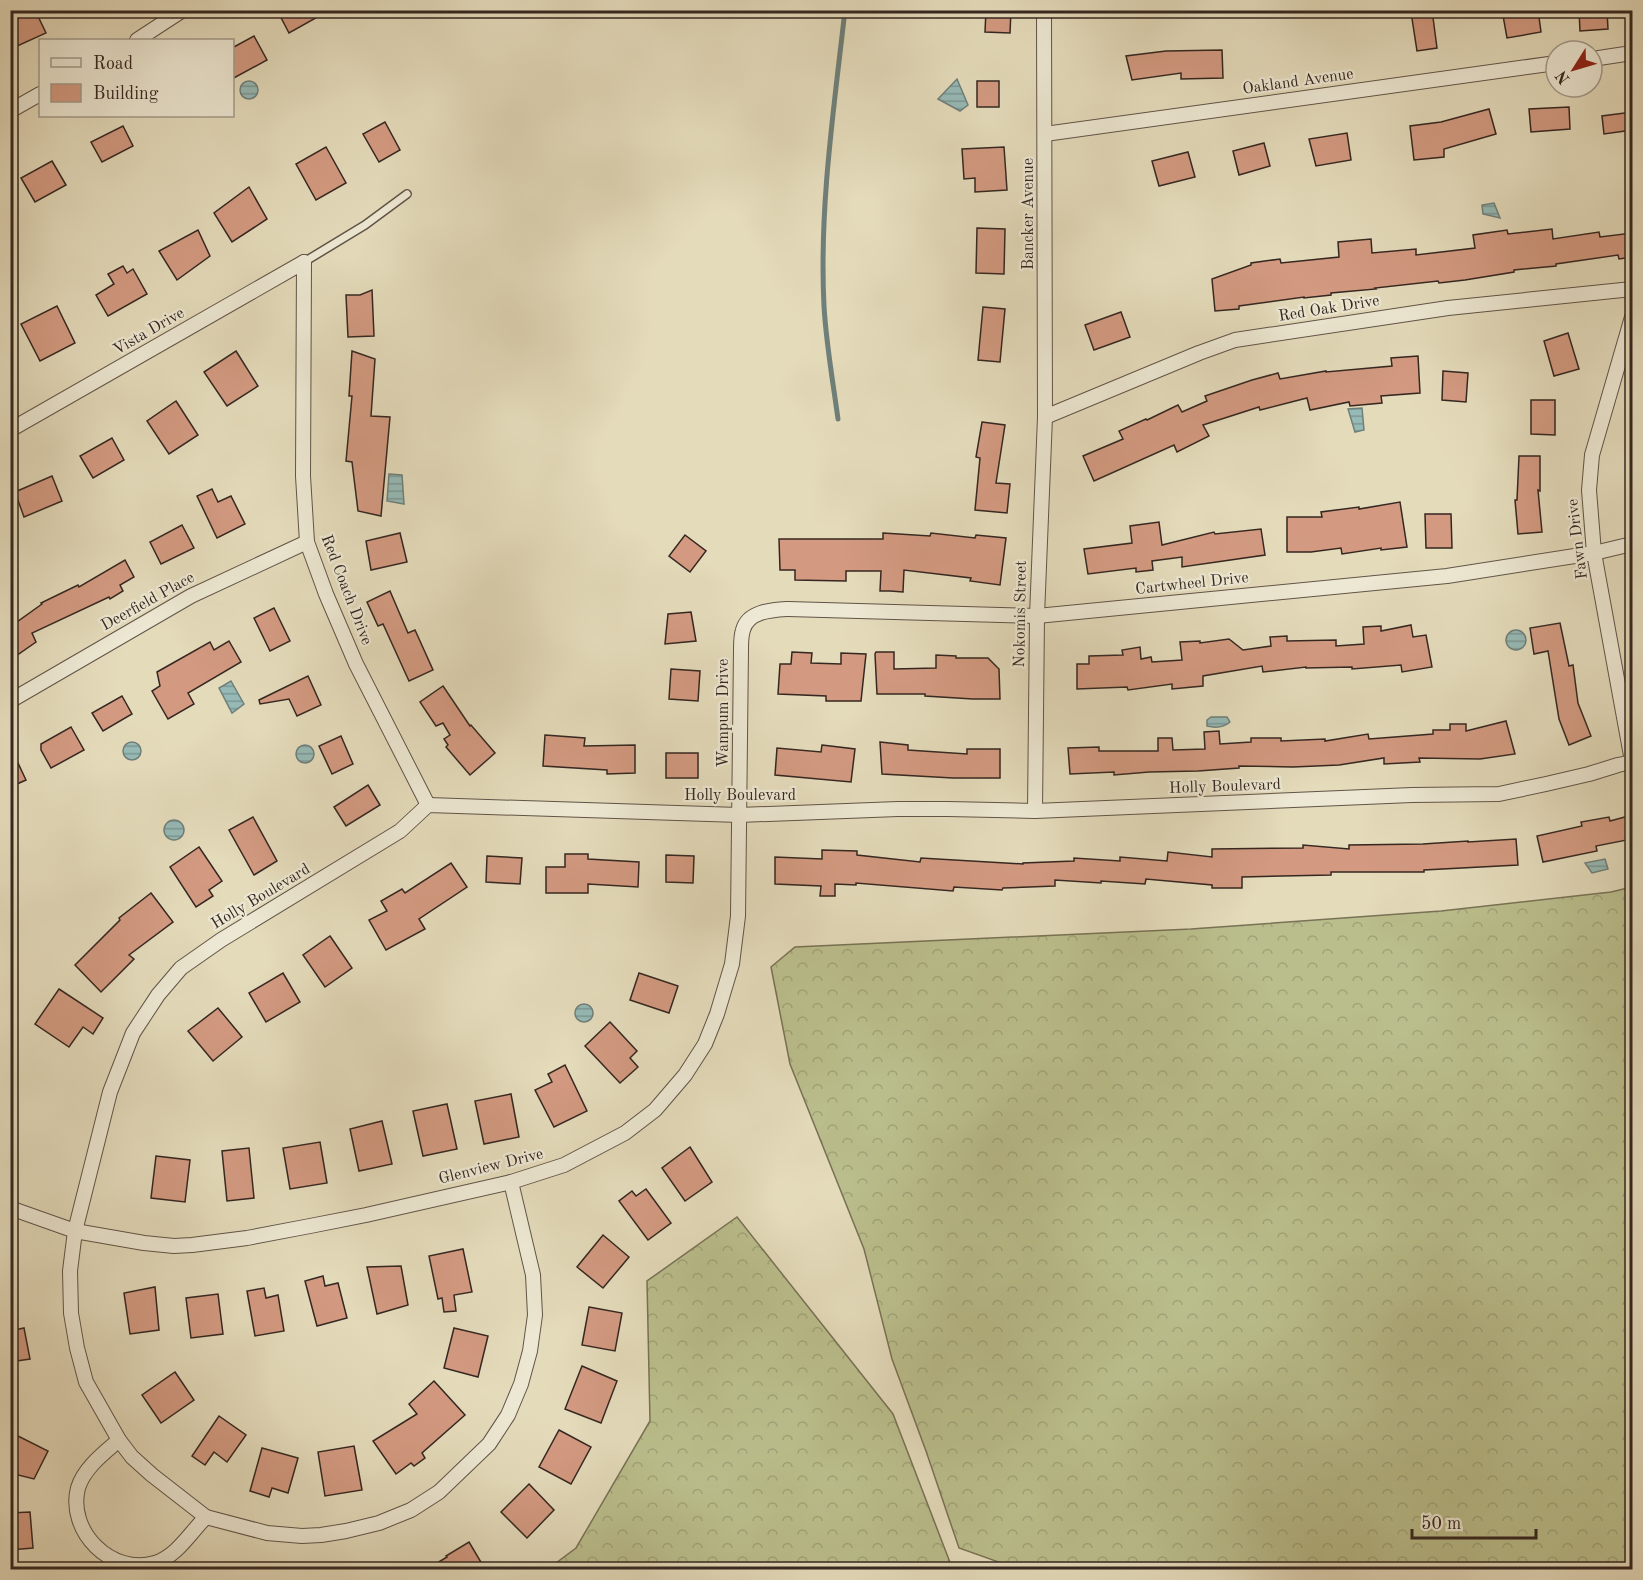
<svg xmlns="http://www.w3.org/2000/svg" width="1643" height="1580" font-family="'Old Standard TT',serif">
	<defs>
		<pattern id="forest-crowns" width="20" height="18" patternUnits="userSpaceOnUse" patternTransform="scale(1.5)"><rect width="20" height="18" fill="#babe8c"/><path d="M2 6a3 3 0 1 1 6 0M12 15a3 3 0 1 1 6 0" fill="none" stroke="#a0a378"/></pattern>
		<pattern id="water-rules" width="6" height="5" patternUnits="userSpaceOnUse" patternTransform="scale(1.5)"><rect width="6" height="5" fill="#96bab6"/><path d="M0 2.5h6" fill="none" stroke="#7b9794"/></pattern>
	</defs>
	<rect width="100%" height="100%" fill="#e4dbbb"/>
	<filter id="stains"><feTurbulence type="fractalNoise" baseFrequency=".00333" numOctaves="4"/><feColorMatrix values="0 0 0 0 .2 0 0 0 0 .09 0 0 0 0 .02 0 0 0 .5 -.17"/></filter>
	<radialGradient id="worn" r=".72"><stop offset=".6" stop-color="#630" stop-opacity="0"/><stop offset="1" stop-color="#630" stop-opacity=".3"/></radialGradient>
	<!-- forest -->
	<g fill="url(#forest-crowns)" stroke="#787256" stroke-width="1.5">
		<path d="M1632,887V1569L1021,1570L959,1548L926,1451L892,1359L864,1249L790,1064L771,967L795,947L1191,929L1441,911L1611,892Z"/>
		<path d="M737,1217L893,1414L951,1565L938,1570L548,1569L576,1548L650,1421L647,1281Z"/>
	</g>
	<!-- water -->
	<g fill="url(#water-rules)" stroke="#6f7f7a" stroke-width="1.5">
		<path d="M957,79L968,105L960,111L938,99Z"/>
		<circle cx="249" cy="90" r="9"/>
		<path d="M1494,203L1500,218L1483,214L1482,205Z"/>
		<path d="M1362,408L1364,430L1355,432L1348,409Z"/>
		<path d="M389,474L402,475L404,504L387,501Z"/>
		<circle cx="1516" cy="640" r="10"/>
		<path d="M231,681L244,704L232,713L219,688Z"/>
		<path d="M1211,717H1227L1230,722C1223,728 1215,728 1207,726V720Z"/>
		<circle cx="132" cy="751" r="9"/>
		<circle cx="305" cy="754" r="9"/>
		<circle cx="174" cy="830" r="10"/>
		<path d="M1605,859L1608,869L1592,873L1585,863Z"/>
		<circle cx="584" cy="1013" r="9"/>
	</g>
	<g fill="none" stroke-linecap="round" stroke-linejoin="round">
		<!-- stream -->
		<path stroke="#6f7f7a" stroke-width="5" d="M838,419C833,382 826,343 824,306C819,208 834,108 845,10"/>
	</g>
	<!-- building -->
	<g fill="#d39a81" stroke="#352721" stroke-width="1.5">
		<path d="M35,10L46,33L15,47L10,38V22Z"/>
		<path d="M277,10H330L289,33Z"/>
		<path d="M986,10H1011L1010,33L985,32Z"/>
		<path d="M1422,10H1432L1437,48L1417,51L1411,12Z"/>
		<path d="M1502,10H1538L1541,32L1507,38Z"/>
		<path d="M1579,10H1607L1608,29L1580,31Z"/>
		<path d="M254,36L267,60L232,79V48Z"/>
		<path d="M1222,50L1223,78L1181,79V73L1132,80L1126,56L1166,51Z"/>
		<rect x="977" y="81" width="22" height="26"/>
		<path d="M1569,107L1570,129L1531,132L1529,109Z"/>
		<path d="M1489,109L1496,134L1444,149V157L1414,160L1410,126L1441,122Z"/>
		<path d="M1632,112V130L1604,134L1602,116Z"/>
		<path d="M385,122L400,150L379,162L363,134Z"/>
		<path d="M123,126L133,146L102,162L91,142Z"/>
		<path d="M1347,133L1351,160L1316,166L1309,139Z"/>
		<path d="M1264,143L1270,166L1239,175L1233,151Z"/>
		<path d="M326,147L346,183L316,200L296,164Z"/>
		<path d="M1004,147L1007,190L975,192V178L964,179L962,149Z"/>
		<path d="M1188,152L1195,177L1159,186L1152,161Z"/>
		<path d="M52,161L66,185L35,202L21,178Z"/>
		<path d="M249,187L267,219L232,242L214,213Z"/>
		<path d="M977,228L1005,229L1004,274L976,273Z"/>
		<path d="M1552,229L1553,239L1599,232L1600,237L1632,233V257L1619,259L1618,255L1556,264V266L1514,270V272L1465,280L1439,283L1438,281L1375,288L1376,289L1331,293V295L1304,298V297L1239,306V309L1215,311L1212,279L1251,265V263L1280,259L1281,263L1339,257L1338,242L1371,239L1372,253L1416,249V255L1475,248L1473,235L1507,230L1508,234Z"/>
		<path d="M198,230L210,256L177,280L159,251Z"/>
		<path d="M123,266L127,273L133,269L147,294L108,316L96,295L114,284L108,274Z"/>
		<path d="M372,290L374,336L348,337L346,295H360Z"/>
		<path d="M57,306L75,343L40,361L21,324Z"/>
		<path d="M983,307L1005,309L1000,362L978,360Z"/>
		<path d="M1121,312L1130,337L1094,350L1085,325Z"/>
		<path d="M1568,333L1579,369L1554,376L1544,341Z"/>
		<path d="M236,351L258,386L227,406L204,372Z"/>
		<path d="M352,351L375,359L371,416L390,417L381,516L358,511L352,462L346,461L352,396H349Z"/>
		<path d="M1418,356L1420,393L1381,396L1382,403L1350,406L1349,402L1310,410L1307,398L1260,410L1259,407L1203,425L1209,436L1177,452L1174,445L1094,481L1083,456L1123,439L1119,431L1146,419L1147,420L1178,405L1182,412L1207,401L1205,396L1252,380L1278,373L1280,379L1326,371V372L1392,366L1391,358Z"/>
		<path d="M1443,371L1468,373L1466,402L1442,400Z"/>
		<path d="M1531,400H1555V435L1531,434Z"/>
		<path d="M176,401L198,435L169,454L147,421Z"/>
		<path d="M982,422L1005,425L996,483L1010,484L1007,513L975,510L980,458L976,457Z"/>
		<path d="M112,438L124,460L93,478L80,456Z"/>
		<path d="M1519,456H1540V491L1538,490L1542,532L1518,534L1515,500H1517Z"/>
		<path d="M52,476L62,501L24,517L15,492Z"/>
		<path d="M212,489L218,502L231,496L245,524L217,538L197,496Z"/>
		<path d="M1400,502L1407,547L1381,550V548L1342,554L1341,548L1311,552H1287V517H1322L1321,512L1359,507V509Z"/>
		<path d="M1425,514H1451L1452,548H1426Z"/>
		<path d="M1159,522L1162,545L1214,532L1215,534L1261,529L1265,555L1182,567V557L1152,561L1153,570L1136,572V568L1088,574L1084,549L1132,543L1130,526Z"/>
		<path d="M182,525L194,548L161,564L150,542Z"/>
		<path d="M400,533L407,562L371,570L366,541Z"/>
		<path d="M883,533L930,536L931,533L975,538L976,535L1006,538L1000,585L970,581L971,578L904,570L903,592L890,591H880L881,571H846V581L795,580V570H780L779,539H883Z"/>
		<path d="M685,535L706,551L690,572L669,556Z"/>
		<path d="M125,560L134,577L120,585L123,591L110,599L109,597L32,633L36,642L10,660V627L42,604L41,603L78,585L79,587Z"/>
		<path d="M390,591L408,633L415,630L433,670L409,681L383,624L378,626L367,602Z"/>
		<path d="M274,608L290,641L270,651L254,618Z"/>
		<path d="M691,612L696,641L665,644L668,614Z"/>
		<path d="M1560,623L1569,666L1573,665L1578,703L1591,736L1569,745L1559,719L1548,651L1534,654L1530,628Z"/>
		<path d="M1411,625L1413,637L1426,635L1432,667L1402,672L1401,665L1352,669V667L1306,668V667L1263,672L1262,666L1203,676V686L1172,689V684L1128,690L1127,687L1077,689V664H1089V656L1123,655L1122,650L1140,647L1141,659L1151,657L1152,662L1182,660L1180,642L1200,641V643L1229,639L1243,650L1271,646L1270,637L1287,636V641L1336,640V646L1364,644L1363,627L1381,626V631Z"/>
		<path d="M229,641L241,662L188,693L194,704L168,719L152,691L160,686L157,672L210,642L214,650Z"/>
		<path d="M792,652L812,653L811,663L841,664V653L866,654L861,701H826V696L778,694L780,664H791Z"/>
		<path d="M876,652H894V669L936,668V655L956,656V658H988L999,669L1000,699H973L925,696V694H877L875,654Z"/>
		<path d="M671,669L700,671L698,701L669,699Z"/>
		<path d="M308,676L321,705L297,716L289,699L260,704L259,700Z"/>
		<path d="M443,686L470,726L471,725L495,753L470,775L446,747L448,745L444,739L450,735L443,723L436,726L420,702Z"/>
		<path d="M122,696L132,714L103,731L92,713Z"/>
		<path d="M1506,721L1515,754L1480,759L1419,758L1420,762L1384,764V758L1339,765L1293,767L1239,766V768L1198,771L1149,772L1114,775V772L1070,774L1068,748L1099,747V751H1158V738H1172L1173,750L1205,749L1204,732L1219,731L1220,744L1251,742V738H1281V741L1325,739V741L1368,734L1369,739L1433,734V730H1450V724H1466V731Z"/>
		<path d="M71,727L84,750L51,768L41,750V744Z"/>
		<path d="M545,735L585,738L584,746L635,745V773L607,774V770L543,766Z"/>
		<path d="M341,736L353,764L332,774L319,746Z"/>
		<path d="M880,742L908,745V750L967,754V749H1000V778H953L882,774Z"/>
		<path d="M822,745L855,749L851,782L775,775L777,748L821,752Z"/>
		<path d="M10,746L26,780L10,787Z"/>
		<rect x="666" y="753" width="32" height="25"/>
		<path d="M368,785L380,805L346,826L334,807Z"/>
		<path d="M1632,815V839L1596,846L1597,851L1543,862L1537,836L1582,826L1581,822L1609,817L1610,821Z"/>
		<path d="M253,817L277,861L254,875L229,830Z"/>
		<path d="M1516,839L1518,865L1424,870V872H1331V875L1242,877V888H1212V885L1146,879L1145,884L1101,881V883L1055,880V886L1003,888L1002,890L954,887L953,891L856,883V885L835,884V896H820L821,886L775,884V857L822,859V850L857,851V855L920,862L921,858L1023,864V863L1074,861V858L1120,861V857L1167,861L1168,852L1212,857V849L1303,848V845L1349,849V845L1423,844L1468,841V842Z"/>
		<path d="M199,847L222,881L209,890L213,896L196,907L170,867Z"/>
		<path d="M565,854H588V859L639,862L638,887L588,884V893H546V867H565Z"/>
		<path d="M666,855L694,856L693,883L666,882Z"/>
		<path d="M487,856L522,858L520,884L486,882Z"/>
		<path d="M451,863L467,887L419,919L425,929L386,950L369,920L387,911L381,901L402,889L405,893Z"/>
		<path d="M151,893L173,922L129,955L134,959L101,992L75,965L120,920L119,918Z"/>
		<path d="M330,936L352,968L325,987L303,955Z"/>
		<path d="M283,973L300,1002L266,1022L249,993Z"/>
		<path d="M639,973L678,986L669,1013L630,1000Z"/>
		<path d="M59,989L103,1018L93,1034L83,1027L69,1047L35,1024Z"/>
		<path d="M218,1008L242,1037L213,1061L188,1031Z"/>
		<path d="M610,1022L637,1051L630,1058L638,1067L620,1083L585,1046Z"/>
		<path d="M565,1065L587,1111L554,1127L535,1090L552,1082L548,1074Z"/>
		<path d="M511,1094L519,1137L484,1144L475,1101Z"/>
		<path d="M447,1104L457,1149L423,1156L413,1111Z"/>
		<path d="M382,1121L392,1164L359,1171L350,1129Z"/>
		<path d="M320,1142L327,1183L290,1189L283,1148Z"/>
		<path d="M690,1147L712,1182L685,1201L662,1168Z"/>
		<path d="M249,1148L254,1198L227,1201L222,1151Z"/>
		<path d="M156,1156L190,1160L185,1202L151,1198Z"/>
		<path d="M646,1189L671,1223L648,1240L619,1201L632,1191L636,1196Z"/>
		<path d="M603,1235L629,1257L603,1288L577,1267Z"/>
		<path d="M463,1249L472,1292L454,1295L456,1311L444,1312L442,1298L438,1299L429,1256Z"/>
		<path d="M401,1266L408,1305L377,1314L367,1267Z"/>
		<path d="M323,1276L325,1286L338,1283L347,1318L317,1326L305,1281Z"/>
		<path d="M155,1287L159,1330L130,1334L124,1293Z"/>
		<path d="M264,1288L266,1298L278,1295L284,1331L255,1336L247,1291Z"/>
		<path d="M218,1294L223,1334L191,1338L186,1298Z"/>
		<path d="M589,1307L622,1313L615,1351L582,1345Z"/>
		<path d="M24,1328L30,1359L10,1362V1331Z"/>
		<path d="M454,1328L488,1336L478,1377L444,1368Z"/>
		<path d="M582,1366L617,1381L601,1423L565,1409Z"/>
		<path d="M175,1372L194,1400L161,1423L142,1395Z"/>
		<path d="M434,1381L465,1415L422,1453L425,1458L414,1466L411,1463L396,1474L373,1441L417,1414L409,1404Z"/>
		<path d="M219,1416L246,1435L227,1462L214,1452L205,1465L192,1456Z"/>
		<path d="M559,1430L591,1447L571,1484L539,1467Z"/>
		<path d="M10,1432L48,1451L34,1479L10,1473Z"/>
		<path d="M354,1446L362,1490L325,1496L318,1452Z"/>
		<path d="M262,1448L298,1458L288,1493L272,1488L269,1497L250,1491Z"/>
		<path d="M529,1484L554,1510L527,1538L501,1512Z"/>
		<path d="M30,1512L33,1548L10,1550V1513Z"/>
		<path d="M469,1542L485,1569H427L447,1557L446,1556Z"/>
	</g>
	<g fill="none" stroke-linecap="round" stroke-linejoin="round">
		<defs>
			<path id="service" d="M304,262L365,225L407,194"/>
			<g id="minor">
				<path d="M137,40L183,10"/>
				<path d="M1592,59L1632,53"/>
				<path d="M10,111L40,94"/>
				<path d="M1045,134L1556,63"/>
				<path d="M304,262L303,476L307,542L326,594L356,664L428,805"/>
				<path d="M1632,317L1592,455L1589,490L1594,553L1632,761"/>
				<path d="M1045,417L1199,353L1235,340L1448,308L1632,289"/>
				<path d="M10,430L304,262"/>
				<path d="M10,701L191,596L307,542"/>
				<path d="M1035,811L1037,616L1045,417L1044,10"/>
				<path d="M511,1182L533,1275L535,1315L530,1351L521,1384L508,1415L489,1444L439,1492L411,1510L379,1523L346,1531L321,1535L302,1536L267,1533L206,1517L152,1475L132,1457L119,1440L86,1382L77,1348L71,1313L70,1271L75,1231L110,1092L133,1033L158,995L181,968L221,940L400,831L428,805L739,815L898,809H948L1035,811L1412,795L1499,794L1546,784L1589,774L1618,765L1632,762"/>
				<path d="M10,1208L75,1231L144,1243L174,1246L192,1245L247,1238L310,1226L366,1215L511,1182L564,1165L625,1133L655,1110L685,1075L705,1044L717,1014L732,964L738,916L741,649C741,643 741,636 743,630C748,611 772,610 788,609L1037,616L1447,576L1594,553L1632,544"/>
				<path d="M119,1440C104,1453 84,1468 78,1488C67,1531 111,1576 155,1563C177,1556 190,1533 206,1517"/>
			</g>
		</defs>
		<!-- service casing -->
		<use href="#service" stroke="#615448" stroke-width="10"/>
		<!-- minor casing -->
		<use href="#minor" stroke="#615448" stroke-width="16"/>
		<!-- service -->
		<use href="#service" stroke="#ede8d3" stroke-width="7"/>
		<!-- minor -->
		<use href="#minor" stroke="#ede8d3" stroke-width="14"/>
	</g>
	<g text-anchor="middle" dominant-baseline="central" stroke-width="4.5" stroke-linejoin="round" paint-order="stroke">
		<!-- street labels -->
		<g font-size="16" fill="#352721" stroke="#ede8d3">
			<text transform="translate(1298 82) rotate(-8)">Oakland Avenue</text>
			<text transform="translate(1029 214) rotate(-90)">Bancker Avenue</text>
			<text transform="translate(1329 309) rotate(-9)">Red Oak Drive</text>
			<text transform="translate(149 332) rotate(-30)">Vista Drive</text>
			<text transform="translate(1578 539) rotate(-97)">Fawn Drive</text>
			<text transform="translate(1192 584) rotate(-6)">Cartwheel Drive</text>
			<text transform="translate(346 590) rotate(69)">Red Coach Drive</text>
			<text transform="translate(148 602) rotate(-29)">Deerfield Place</text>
			<text transform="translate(1021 614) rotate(-89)">Nokomis Street</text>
			<text transform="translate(724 713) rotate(-90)">Wampum Drive</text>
			<text transform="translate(1225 787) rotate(-2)">Holly Boulevard</text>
			<text x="740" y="796">Holly Boulevard</text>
			<text transform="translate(261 897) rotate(-31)">Holly Boulevard</text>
			<text transform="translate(491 1167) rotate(-14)">Glenview Drive</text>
		</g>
	</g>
	<!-- margin -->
	<rect width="1643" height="1580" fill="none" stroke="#e4dbbb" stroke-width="36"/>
	<rect x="12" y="12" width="1619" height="1556" fill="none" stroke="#352721" stroke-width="3"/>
	<rect x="18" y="18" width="1607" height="1544" fill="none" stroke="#352721" stroke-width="1.5"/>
	<!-- legend -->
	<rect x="39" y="39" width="195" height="78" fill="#ede8d3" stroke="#a39b8c" stroke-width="1.5"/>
	<rect x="51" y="58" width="30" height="9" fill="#ede8d3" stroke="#a39b8c" stroke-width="1.5"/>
	<text x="93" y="69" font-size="18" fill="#352721">Road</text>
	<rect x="51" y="84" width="30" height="18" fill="#d39a81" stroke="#a39b8c" stroke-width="1.5"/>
	<text x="93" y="99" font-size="18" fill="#352721">Building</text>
	<!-- north arrow -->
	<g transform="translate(1574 69) rotate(233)"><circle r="28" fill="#ede8d3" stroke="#a39b8c" stroke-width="1.5"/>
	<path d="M0-4.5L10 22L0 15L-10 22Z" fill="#8f2418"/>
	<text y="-9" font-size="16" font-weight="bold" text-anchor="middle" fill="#352721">N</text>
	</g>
	<!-- scale -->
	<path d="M1412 1529v9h124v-9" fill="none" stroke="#352721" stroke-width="3"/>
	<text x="1421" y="1529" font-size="18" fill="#352721" stroke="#ede8d3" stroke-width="4.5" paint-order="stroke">50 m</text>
	<rect width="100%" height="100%" filter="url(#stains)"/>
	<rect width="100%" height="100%" fill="url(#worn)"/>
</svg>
